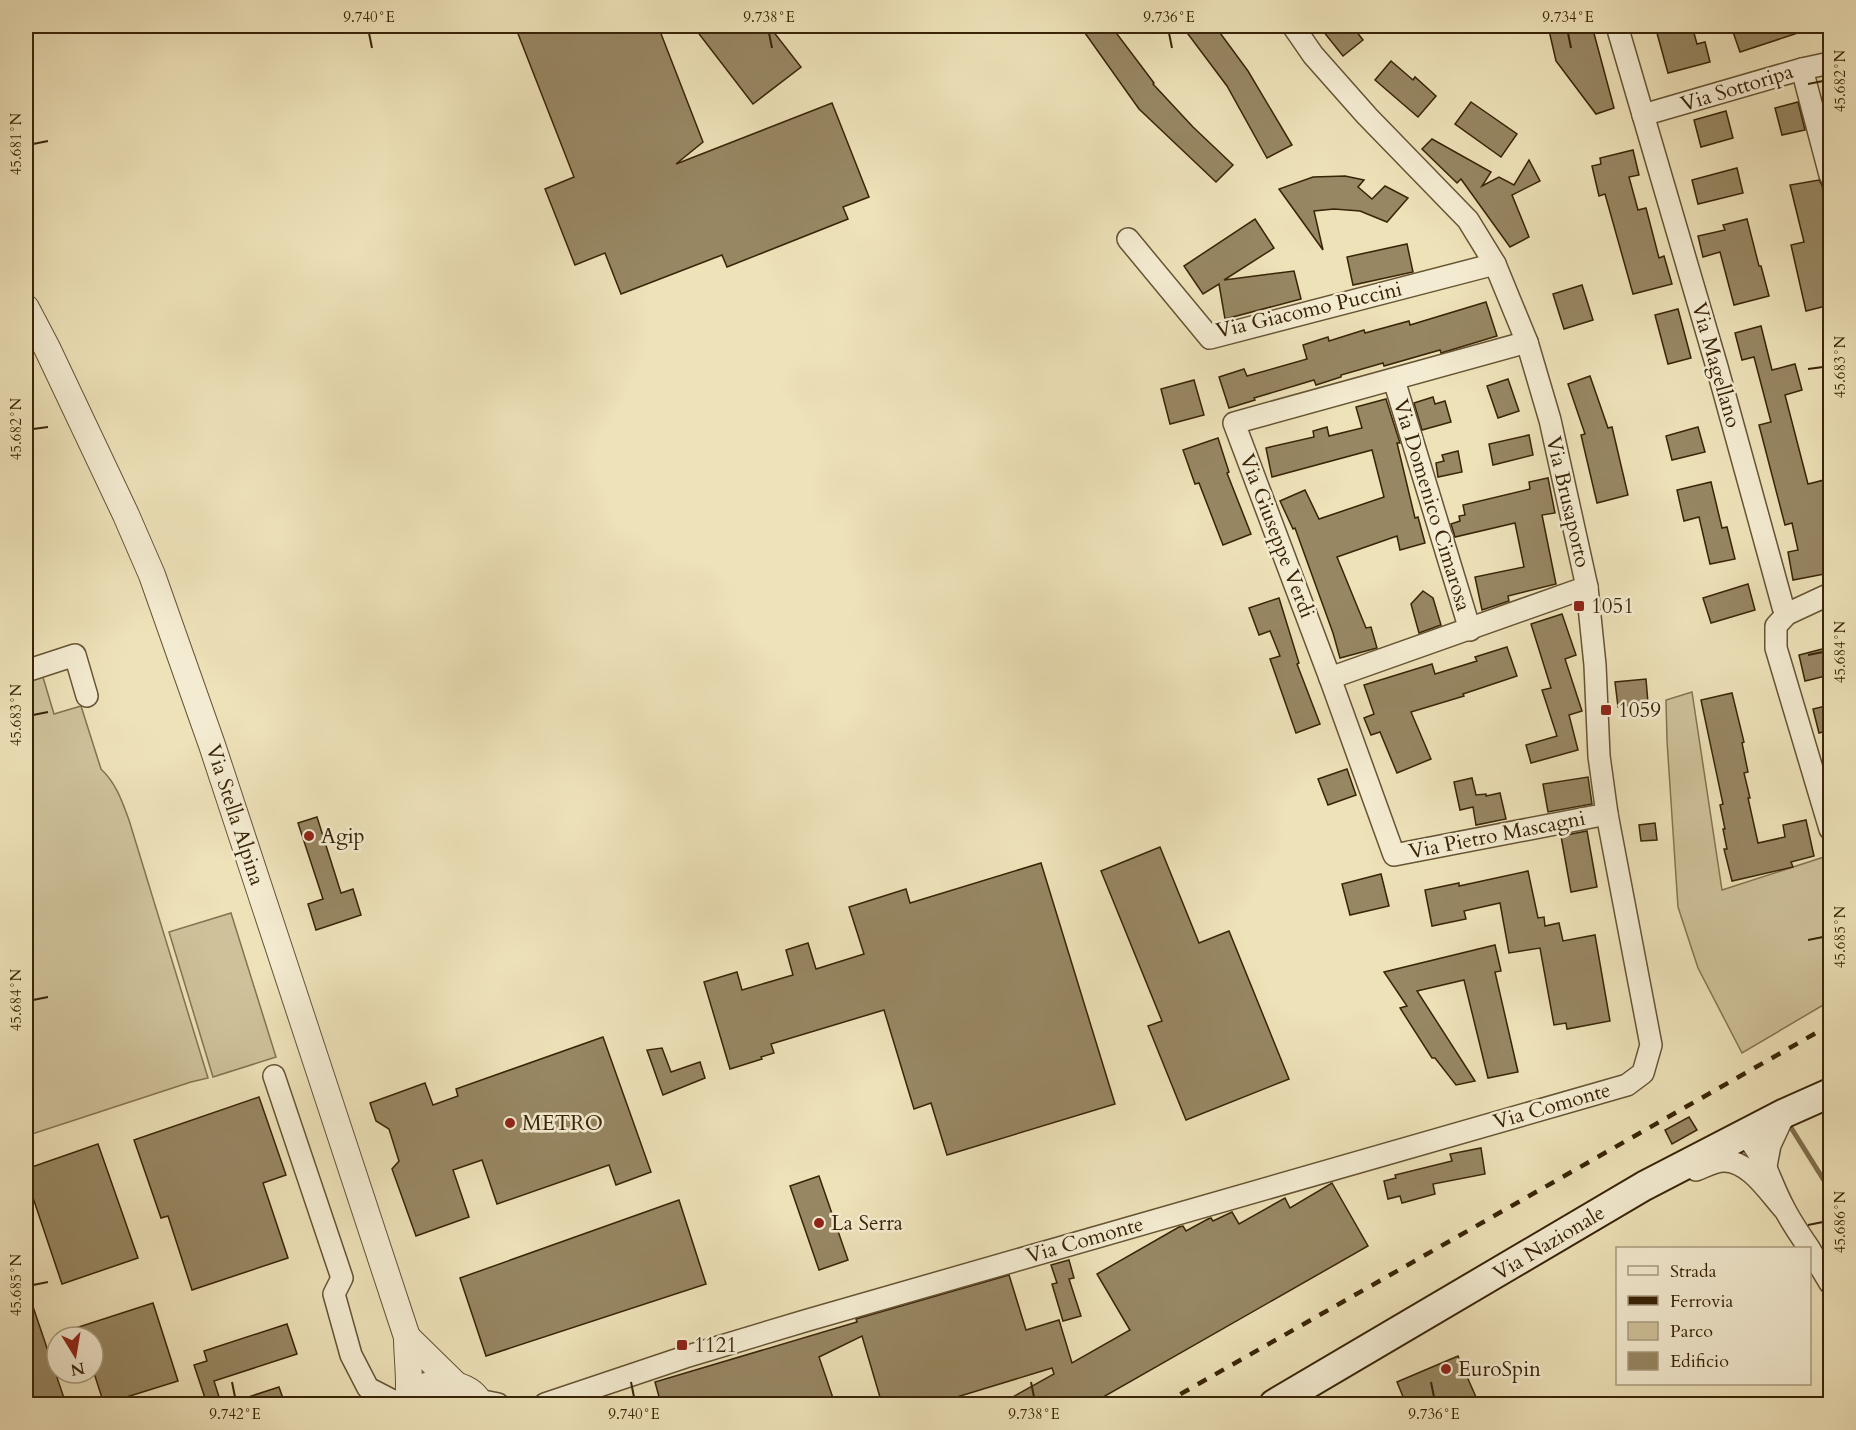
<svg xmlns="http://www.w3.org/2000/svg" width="1856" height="1430" font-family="Cardo,serif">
	<rect width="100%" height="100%" fill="#eee2b9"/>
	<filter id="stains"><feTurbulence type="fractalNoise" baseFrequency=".00333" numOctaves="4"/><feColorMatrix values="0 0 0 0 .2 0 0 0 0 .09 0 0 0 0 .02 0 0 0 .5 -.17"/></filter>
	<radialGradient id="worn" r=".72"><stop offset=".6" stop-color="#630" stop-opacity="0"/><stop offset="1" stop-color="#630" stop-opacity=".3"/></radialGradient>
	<!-- green -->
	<g fill="#cfc29b" stroke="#847350" stroke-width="1.5">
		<path d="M42,674L54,714L81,706L101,769C116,783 122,801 129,820L208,1078L191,1082L26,1136V679Z"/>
		<path d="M1692,692L1722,890L1824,857L1830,876V1001L1742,1053L1698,968L1678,907L1667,741L1666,700Z"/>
		<path d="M231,913L276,1057L213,1077L169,932Z"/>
	</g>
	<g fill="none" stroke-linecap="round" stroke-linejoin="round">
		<!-- stream -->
		<path stroke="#806f4d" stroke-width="5" d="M1790,1126L1830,1190"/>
	</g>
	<!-- building -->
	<g fill="#978763" stroke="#382406" stroke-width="1.5">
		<path d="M515,26H658L703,142L676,164L832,103L869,197L843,207L848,219L727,267L722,255L621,294L605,253L575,265L545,189L574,177Z"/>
		<path d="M693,26H769L801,67L753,104Z"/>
		<path d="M1080,26H1111L1154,83L1153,84L1193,127L1233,165L1216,182L1139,109Z"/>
		<path d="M1182,26H1215L1248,71L1292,145L1267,158L1227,86Z"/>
		<path d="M1319,26H1352L1363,40L1343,56Z"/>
		<path d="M1548,26H1592L1614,108L1596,114L1556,61Z"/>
		<path d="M1655,26H1692L1697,44L1705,42L1710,62L1668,73Z"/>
		<path d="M1738,26H1809L1810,29L1740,52L1733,32L1739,30Z"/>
		<path d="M1391,61L1413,80L1415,77L1436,96L1418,117L1375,80Z"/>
		<path d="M1471,102L1517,134L1501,157L1455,124Z"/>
		<path d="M1798,102L1805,130L1782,135L1775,108Z"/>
		<path d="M1726,111L1733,138L1701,147L1694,120Z"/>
		<path d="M1432,139L1491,172L1482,186L1499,177L1514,185L1529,160L1540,181L1512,195L1529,237L1510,247L1461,179L1457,183L1422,149Z"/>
		<path d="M1633,150L1639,175L1629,177L1638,210L1646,208L1659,258L1664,256L1672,284L1633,294L1605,194L1599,196L1592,166L1601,164L1600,158Z"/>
		<path d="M1737,168L1743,193L1698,204L1692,180Z"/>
		<path d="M1345,176L1364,180L1358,187L1372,199L1385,186L1408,198L1387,222L1360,211L1334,209L1314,211L1323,250L1279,189L1313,177Z"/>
		<path d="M1819,180L1822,185L1830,222V305L1806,311L1791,245L1804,242L1790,185Z"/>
		<path d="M1255,219L1274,248L1224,280L1294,271L1301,299L1225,319L1219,284L1203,294L1184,266Z"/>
		<path d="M1747,219L1759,266H1761L1769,296L1734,305L1720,252L1703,257L1698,236L1725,230L1723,225Z"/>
		<path d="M1407,244L1413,272L1353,285L1347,257Z"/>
		<path d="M1582,285L1593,320L1564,329L1553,294Z"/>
		<path d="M1486,302L1497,336L1441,353L1440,350L1384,366L1383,363L1341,375V377L1316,385L1314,380L1254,398L1255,400L1229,408L1219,377L1244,369L1247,376L1307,359L1303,345L1328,337L1329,341L1364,330L1365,333L1409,321L1410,325Z"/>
		<path d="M1678,309L1691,358L1668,364L1655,315Z"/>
		<path d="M1761,326L1772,370L1795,364L1802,390L1785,395L1808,484L1824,480L1830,505V538L1828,539L1830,554V573L1793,580L1788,552L1798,550L1792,523L1785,525L1759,425L1771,422L1754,357L1742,360L1735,333Z"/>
		<path d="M1590,376L1608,428L1612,427L1628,495L1597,503L1581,435L1585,434L1568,384Z"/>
		<path d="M1508,379L1519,411L1498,418L1487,386Z"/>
		<path d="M1194,380L1204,415L1170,424L1161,389Z"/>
		<path d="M1433,397L1435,404L1445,401L1451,422L1422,430L1414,403Z"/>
		<path d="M1386,399L1400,443H1397L1415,518L1418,517L1425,543L1400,550L1397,536L1337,557L1366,628L1371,627L1377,648L1340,658L1333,633L1295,528L1293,529L1280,501L1305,490L1319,519L1384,497L1372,450L1272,477L1266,448L1314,437L1313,431L1327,427L1329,436L1362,428L1356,407Z"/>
		<path d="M1698,427L1705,452L1672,460L1666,436Z"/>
		<path d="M1529,435L1533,455L1493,465L1489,444Z"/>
		<path d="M1218,438L1229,472L1227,473L1251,534L1223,545L1199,483L1195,484L1183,450Z"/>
		<path d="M1458,451L1462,472L1438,477L1436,463L1444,461L1442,455Z"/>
		<path d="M1548,478L1555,513L1542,515L1556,584L1508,596L1509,601L1482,610L1475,577L1524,567L1515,523L1455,537L1451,524L1460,521L1459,516L1465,515L1463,505L1530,489L1529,482Z"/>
		<path d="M1711,482L1722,528L1727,527L1735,559L1710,564L1699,517L1684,521L1677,490Z"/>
		<path d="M1748,584L1755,610L1711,623L1703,598Z"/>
		<path d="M1423,591L1433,598L1441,625L1419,633L1411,604Z"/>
		<path d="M1279,598L1299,663L1297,664L1320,724L1296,733L1270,659L1280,656L1270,631L1259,635L1249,608Z"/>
		<path d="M1562,614L1576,655L1565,659L1582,711L1569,715L1578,750L1531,763L1526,745L1557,736L1542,690L1551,688L1531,624Z"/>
		<path d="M1507,647L1517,676L1463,694L1464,696L1411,712L1431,759L1397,773L1380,732L1371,735L1364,718L1374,714L1364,685L1432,664L1435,674L1477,661L1475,657Z"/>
		<path d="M1830,647V675L1805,681L1799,655Z"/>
		<path d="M1646,679L1648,703L1618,707L1615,682Z"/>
		<path d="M1732,693L1744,742L1742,743L1748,772L1744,773L1750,798H1748L1758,843L1785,837L1783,825L1806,820L1814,856L1791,862L1793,867L1732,881L1724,849H1727L1723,829H1725L1720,805L1723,804L1701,700Z"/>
		<path d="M1830,705V730L1819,733L1813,709Z"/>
		<path d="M1347,769L1356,795L1328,805L1318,779Z"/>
		<path d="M1588,777L1592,804L1548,812L1543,784Z"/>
		<path d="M1472,778L1476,795L1486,794V796L1500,793L1506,819L1476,825L1473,807L1460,810L1454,782Z"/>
		<path d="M317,817L341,893L353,889L361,915L316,930L308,904L323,899L298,823Z"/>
		<path d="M1655,823L1657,840L1641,841L1639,825Z"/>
		<path d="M1587,831L1597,887L1571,892L1561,836Z"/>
		<path d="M1160,847L1199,943L1229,931L1289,1079L1186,1120L1148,1026L1162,1021L1101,871Z"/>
		<path d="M1041,863L1115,1104L947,1155L931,1103L914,1109L884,1010L771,1044L774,1053L761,1057L762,1059L730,1069L704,982L737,972L742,990L793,975L786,950L808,943L816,969L864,954L849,907L906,889L910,903Z"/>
		<path d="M1528,871L1538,918L1544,917L1545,926L1559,923L1563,941L1595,935L1610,1021L1567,1029L1566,1023L1554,1025L1540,948L1509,953L1500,903L1464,911L1466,919L1432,926L1425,890L1459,883V886Z"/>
		<path d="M1381,874L1389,906L1350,915L1342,884Z"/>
		<path d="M1495,945L1501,971L1495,972L1518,1072L1488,1078L1464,980L1417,991L1475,1081L1456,1085L1435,1058H1432L1400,1008L1407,1006L1384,972Z"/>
		<path d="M603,1037L651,1172L616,1185L609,1165L497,1204L482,1160L453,1170L469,1217L416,1236L392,1169L399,1161L389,1129L376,1121L370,1103L425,1083L433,1105L458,1096L456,1089Z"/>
		<path d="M662,1048L671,1072L700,1062L705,1078L663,1095L647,1050Z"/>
		<path d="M259,1097L286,1175L263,1183L288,1258L192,1290L168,1216L161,1218L134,1140Z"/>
		<path d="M1689,1117L1697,1130L1672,1144L1665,1130Z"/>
		<path d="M98,1144L138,1258L62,1284L26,1177V1169Z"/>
		<path d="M1481,1148L1485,1174L1433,1184L1435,1194L1402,1203L1400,1196L1388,1199L1384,1181L1396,1178L1395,1175L1452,1161L1450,1154Z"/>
		<path d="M819,1176L848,1260L819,1270L790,1186Z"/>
		<path d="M1332,1183L1368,1246L1091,1404H1000L1054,1374L1052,1368L934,1404H882L862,1336L819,1357L835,1404H661L655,1382L857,1322L856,1319L1009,1275L1026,1330L1059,1320L1072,1363L1130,1330L1097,1274L1179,1227L1183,1226L1186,1231L1208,1219L1211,1218L1213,1221L1232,1212L1239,1224L1285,1198L1290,1208Z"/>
		<path d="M679,1200L706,1284L486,1356L460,1278Z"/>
		<path d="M1069,1260L1074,1278L1069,1279L1081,1316L1063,1321L1052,1284L1057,1283L1051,1265Z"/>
		<path d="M26,1292H28L66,1404H26Z"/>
		<path d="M153,1303L178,1381L104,1404L93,1370V1337H57V1334Z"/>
		<path d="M287,1324L297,1354L214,1381L220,1400L207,1404L194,1365L207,1361L204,1351Z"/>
		<path d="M1458,1356L1479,1404H1406L1397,1382Z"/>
		<path d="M279,1387L285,1404H233V1402Z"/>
	</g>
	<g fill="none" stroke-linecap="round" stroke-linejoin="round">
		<defs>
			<g id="minor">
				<path d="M1617,26L1717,367L1783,607L1787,614"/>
				<path d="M1802,69L1830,175"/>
				<path d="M1643,115L1802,69L1830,63"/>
				<path d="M1128,239L1210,338L1495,264"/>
				<path d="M1527,342L1234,423L1330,678L1587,587"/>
				<path d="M1394,380L1470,630"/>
				<path d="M1830,594L1787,614L1776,626V648L1830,829"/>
				<path d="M26,671L75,655L87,696"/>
				<path d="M1330,678L1394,855L1607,814"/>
				<path d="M274,1076L342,1278L334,1294L351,1355L368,1388L399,1404"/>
				<path d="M1744,1134C1765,1155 1770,1183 1784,1208C1791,1222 1800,1235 1809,1248"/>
				<path d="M1766,1166L1770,1145L1785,1113"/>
				<path d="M1696,1170C1704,1167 1715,1161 1724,1161C1749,1161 1768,1191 1783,1208"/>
				<path d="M1810,1250L1830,1283"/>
				<path d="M478,1400L498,1404"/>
				<path d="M545,1404L685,1357L808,1320L1627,1085L1643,1073L1651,1045L1607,814L1599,756L1595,665L1587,587L1550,420L1527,342L1495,264L1468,220L1367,116L1313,55L1293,26"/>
			</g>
			<g id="tertiary">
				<path d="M26,308L47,348L126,515L152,575L212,745L407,1337C407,1359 411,1381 408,1402"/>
				<path d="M407,1337L456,1385"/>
				<path d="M407,1404C412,1398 416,1391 424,1387C442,1379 472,1385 480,1404"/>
			</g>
			<path id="secondary" d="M1274,1404L1644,1186L1785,1113L1830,1093"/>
		</defs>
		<!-- minor casing -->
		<use href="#minor" stroke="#665433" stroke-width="24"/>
		<!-- tertiary casing -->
		<use href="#tertiary" stroke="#665433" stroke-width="28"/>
		<!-- secondary casing -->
		<use href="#secondary" stroke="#382406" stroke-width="32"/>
		<!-- minor -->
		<use href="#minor" stroke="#f4ecd2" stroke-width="21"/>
		<!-- tertiary -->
		<use href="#tertiary" stroke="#f4ecd2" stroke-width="26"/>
		<!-- secondary -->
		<use href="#secondary" stroke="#f4ecd2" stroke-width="28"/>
		<!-- rail -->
		<path stroke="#382406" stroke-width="4.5" stroke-dasharray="10 10" stroke-linecap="butt" d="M1163,1404L1830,1025"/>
	</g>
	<!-- ticks -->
	<path fill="none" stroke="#382406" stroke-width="2" d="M369,33L372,48M769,33L772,48M1169,33L1172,48M1568,33L1571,48M1808,84L1823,81M33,144L48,141M1808,369L1823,367M33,429L48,427M1808,655L1823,652M33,715L48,712M1808,940L1823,937M33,1000L48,997M1808,1225L1823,1222M33,1285L48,1282M232,1382L235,1397M631,1382L634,1397M1031,1382L1034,1397M1431,1382L1434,1397"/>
	<!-- markers -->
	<g fill="#8f2418" stroke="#f4ecd2" stroke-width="2">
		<rect x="1573" y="600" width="12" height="12" rx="3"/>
		<rect x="1600" y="704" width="12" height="12" rx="3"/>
		<circle cx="309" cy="836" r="6"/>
		<circle cx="510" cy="1123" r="6"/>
		<circle cx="819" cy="1223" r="6"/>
		<rect x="676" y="1339" width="12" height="12" rx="3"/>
		<circle cx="1446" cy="1369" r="6"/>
	</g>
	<g text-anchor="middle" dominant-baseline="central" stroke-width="5" stroke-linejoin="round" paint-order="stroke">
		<!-- street labels -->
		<g font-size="21" fill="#382406" stroke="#f4ecd2">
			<text transform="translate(1737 88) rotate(-17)">Via Sottoripa</text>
			<text transform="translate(1309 310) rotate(-13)">Via Giacomo Puccini</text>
			<text transform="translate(1716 365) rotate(74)">Via Magellano</text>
			<text transform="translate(1568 502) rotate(77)">Via Brusaporto</text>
			<text transform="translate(1432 505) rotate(73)">Via Domenico Cimarosa</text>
			<text transform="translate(1277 536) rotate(69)">Via Giuseppe Verdi</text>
			<text transform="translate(235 815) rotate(72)">Via Stella Alpina</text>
			<text transform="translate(1497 835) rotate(-11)">Via Pietro Mascagni</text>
			<text transform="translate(1552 1106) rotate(-16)">Via Comonte</text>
			<text transform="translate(1085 1240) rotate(-16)">Via Comonte</text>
			<text transform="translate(1549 1243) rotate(-31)">Via Nazionale</text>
		</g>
		<!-- poi labels -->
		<g font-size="21" fill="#382406" stroke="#f4ecd2" text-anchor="start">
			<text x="1591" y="606">1051</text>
			<text x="1618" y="710">1059</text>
			<text x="321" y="836">Agip</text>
			<text x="522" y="1123">METRO</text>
			<text x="831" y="1223">La Serra</text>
			<text x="694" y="1345">1121</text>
			<text x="1458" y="1369">EuroSpin</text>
		</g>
	</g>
	<!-- margin -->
	<rect width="1856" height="1430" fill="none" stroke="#eee2b9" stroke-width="66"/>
	<!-- legend -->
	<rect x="1616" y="1247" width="195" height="138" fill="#f4ecd2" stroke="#a99c80" stroke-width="1.5"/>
	<rect x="1628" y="1266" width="30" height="9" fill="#f4ecd2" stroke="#a99c80" stroke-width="1.5"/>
	<text x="1670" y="1277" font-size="18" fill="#382406">Strada</text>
	<rect x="1628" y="1296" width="30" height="9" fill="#382406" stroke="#a99c80" stroke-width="1.5"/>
	<text x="1670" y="1307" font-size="18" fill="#382406">Ferrovia</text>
	<rect x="1628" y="1322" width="30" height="18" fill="#cfc29b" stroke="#a99c80" stroke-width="1.5"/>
	<text x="1670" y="1337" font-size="18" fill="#382406">Parco</text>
	<rect x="1628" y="1352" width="30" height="18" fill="#978763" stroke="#a99c80" stroke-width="1.5"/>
	<text x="1670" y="1367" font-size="18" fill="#382406">Edificio</text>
	<!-- north arrow -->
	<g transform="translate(75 1355) rotate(169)"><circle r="28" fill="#f4ecd2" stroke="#a99c80" stroke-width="1.5"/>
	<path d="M0-4.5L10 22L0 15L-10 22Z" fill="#8f2418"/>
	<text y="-9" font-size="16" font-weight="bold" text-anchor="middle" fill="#382406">N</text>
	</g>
	<rect x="33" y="33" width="1790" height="1364" fill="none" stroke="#382406" stroke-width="2"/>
	<g font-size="15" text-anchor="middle" fill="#382406">
		<text x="369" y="22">9.740°E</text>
		<text x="769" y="22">9.738°E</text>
		<text x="1169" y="22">9.736°E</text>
		<text x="1568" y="22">9.734°E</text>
		<text transform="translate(1840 81) rotate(-90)" y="5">45.682°N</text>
		<text transform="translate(16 144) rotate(-90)" y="5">45.681°N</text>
		<text transform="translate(1840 367) rotate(-90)" y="5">45.683°N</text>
		<text transform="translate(16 429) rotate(-90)" y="5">45.682°N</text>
		<text transform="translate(1840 652) rotate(-90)" y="5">45.684°N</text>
		<text transform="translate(16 715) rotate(-90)" y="5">45.683°N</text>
		<text transform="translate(1840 937) rotate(-90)" y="5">45.685°N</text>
		<text transform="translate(16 1000) rotate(-90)" y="5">45.684°N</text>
		<text transform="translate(1840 1222) rotate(-90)" y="5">45.686°N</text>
		<text transform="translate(16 1285) rotate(-90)" y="5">45.685°N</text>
		<text x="235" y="1419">9.742°E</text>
		<text x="634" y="1419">9.740°E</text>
		<text x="1034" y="1419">9.738°E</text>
		<text x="1434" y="1419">9.736°E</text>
	</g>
	<rect width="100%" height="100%" filter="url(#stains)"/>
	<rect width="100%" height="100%" fill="url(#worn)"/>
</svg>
